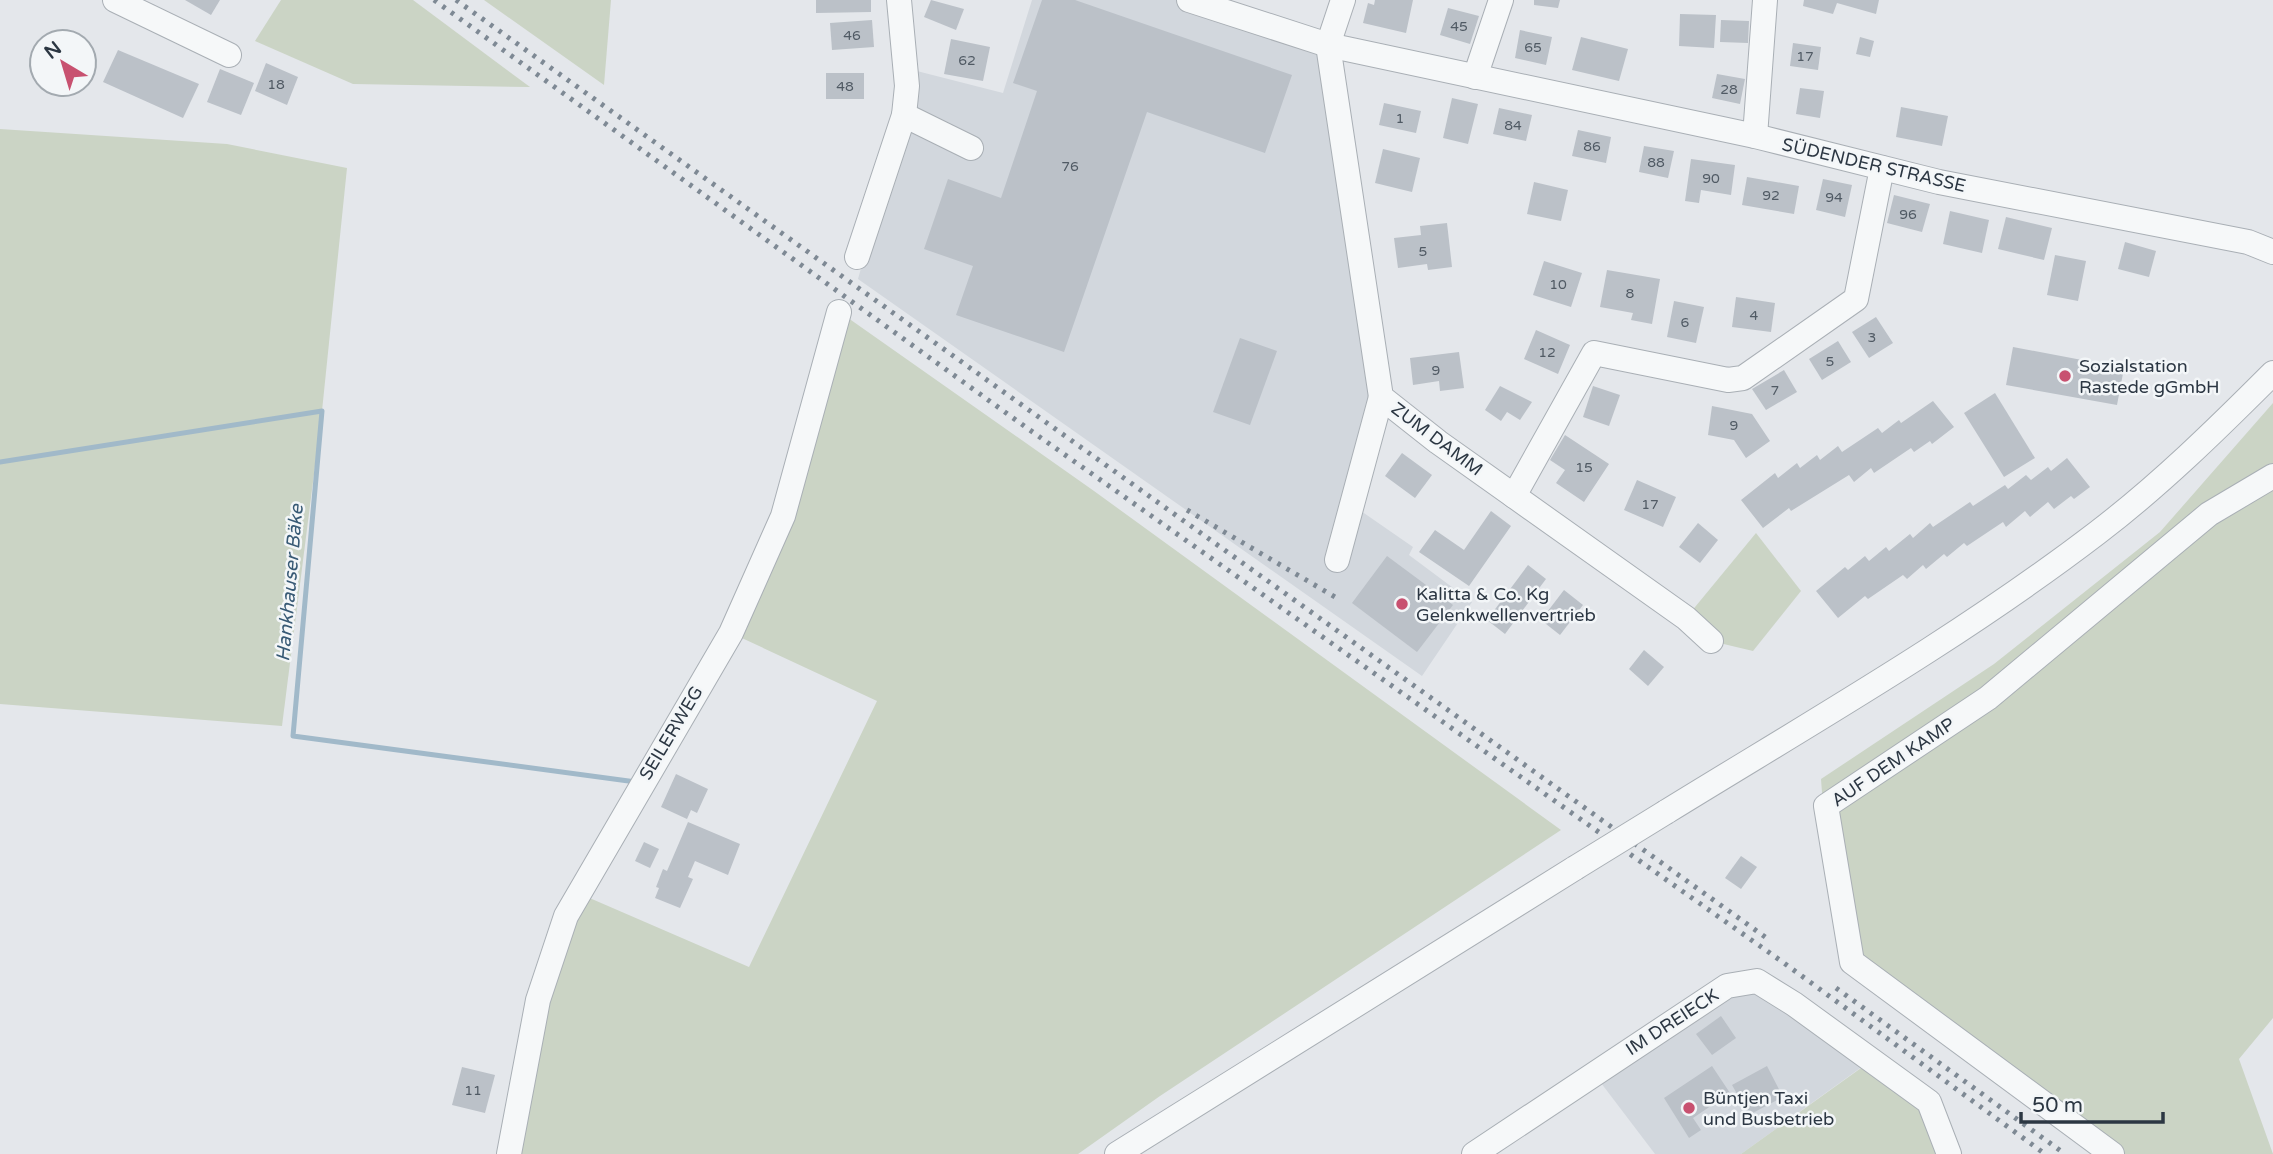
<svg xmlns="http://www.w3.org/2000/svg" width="2273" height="1154" font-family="'Varela Round',sans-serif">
	<rect width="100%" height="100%" fill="#e4e7eb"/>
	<!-- built -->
	<g fill="#d2d7dd">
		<path d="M1032,0H1189L1328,45L1381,397L1361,511L1413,547L1409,555L1472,602L1422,676L858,279L912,88L909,69L1003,93Z"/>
		<path d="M1765,976L1877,1056L1741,1154H1655L1598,1079Z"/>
	</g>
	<!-- green -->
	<g fill="#cbd4c5">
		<path d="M281,0H413L530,87L353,84L255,41Z"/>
		<path d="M484,0H611L604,85Z"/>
		<path d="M0,129L227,144L347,168L322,411L282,726L0,704Z"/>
		<path d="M841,313L1094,491L1561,830L1160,1096L1078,1154H515L538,1000L578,893L749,967L877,701L731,633Z"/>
		<path d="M2273,403V1018L2239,1059L2273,1154H2107L1852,974L1823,806L1821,779L1994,664L2160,532Z"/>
		<path d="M1756,533L1801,591L1753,651L1711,641L1686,618Z"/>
		<path d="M1882,1053L1937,1093L1946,1147L1935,1154H1741Z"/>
	</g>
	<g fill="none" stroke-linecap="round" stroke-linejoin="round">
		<!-- stream -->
		<path stroke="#a1b9c9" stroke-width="5" d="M0,462L322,411L293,736L636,782"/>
	</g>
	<!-- building -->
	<g fill="#bbc1c8">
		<path d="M185,0H220L211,15Z"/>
		<path d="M816,0H871V12L816,13Z"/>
		<path d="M931,0L964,9L956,30L924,17Z"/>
		<path d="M1042,0H1075L1292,75L1265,153L1147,112L1064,352L956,315L973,266L924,249L948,179L1001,198L1037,91L1013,83Z"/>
		<path d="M1375,0H1413L1406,33L1363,23L1368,3L1374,5Z"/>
		<path d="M1534,0H1560L1558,8L1534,5Z"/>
		<path d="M1804,0H1879L1876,14L1837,3L1833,14L1803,6Z"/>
		<path d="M1448,8L1479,16L1470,44L1440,35Z"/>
		<path d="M1680,14L1716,15L1714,48L1679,46Z"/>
		<path d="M872,20L874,47L832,50L830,23Z"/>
		<path d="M1721,20L1749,21L1748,43L1720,42Z"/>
		<path d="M1520,30L1552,37L1546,65L1515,58Z"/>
		<path d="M1581,37L1628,49L1619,81L1572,70Z"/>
		<path d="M1860,37L1874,41L1870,57L1856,54Z"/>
		<path d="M951,39L990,47L983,81L944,74Z"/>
		<path d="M1793,43L1821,47L1818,70L1790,66Z"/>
		<path d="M118,50L199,84L183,118L103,82Z"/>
		<path d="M266,63L298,77L287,105L255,91Z"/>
		<path d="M220,69L254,83L241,115L207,102Z"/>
		<rect x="826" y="73" width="38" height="26"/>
		<path d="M1717,74L1745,79L1740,104L1712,98Z"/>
		<path d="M1800,88L1824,91L1820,118L1796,114Z"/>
		<path d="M1452,98L1478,104L1468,144L1443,138Z"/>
		<path d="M1384,103L1421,111L1416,133L1379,125Z"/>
		<path d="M1901,107L1948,116L1942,146L1896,137Z"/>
		<path d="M1499,108L1532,115L1526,141L1493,134Z"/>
		<path d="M1578,130L1611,137L1606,163L1572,156Z"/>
		<path d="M1644,146L1674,151L1668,178L1639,172Z"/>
		<path d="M1383,149L1420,158L1412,192L1375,183Z"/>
		<path d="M1691,159L1735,165L1731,195L1701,190L1699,203L1685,201Z"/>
		<path d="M1747,177L1799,186L1794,214L1742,205Z"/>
		<path d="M1823,179L1852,185L1845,217L1816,210Z"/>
		<path d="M1534,182L1568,190L1561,221L1527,214Z"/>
		<path d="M1894,195L1930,204L1922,232L1887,223Z"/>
		<path d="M1950,211L1989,220L1982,253L1943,244Z"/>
		<path d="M2006,217L2052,228L2044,260L1998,249Z"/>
		<path d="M1447,223L1452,267L1428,270L1427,264L1398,268L1394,238L1421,235L1420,226Z"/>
		<path d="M2125,242L2156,251L2149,277L2118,269Z"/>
		<path d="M2055,255L2086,261L2078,301L2047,295Z"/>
		<path d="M1544,261L1582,273L1571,307L1533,295Z"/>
		<path d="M1607,270L1660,279L1652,324L1631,320L1633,313L1600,307Z"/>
		<path d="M1736,297L1775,303L1771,332L1732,327Z"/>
		<path d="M1674,301L1704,307L1696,343L1667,337Z"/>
		<path d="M1876,317L1893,343L1869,358L1852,332Z"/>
		<path d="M1536,330L1570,345L1558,374L1524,359Z"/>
		<path d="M1240,338L1277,351L1250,425L1213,412Z"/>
		<path d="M1838,341L1851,362L1822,380L1809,359Z"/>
		<path d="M2013,347L2124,368L2117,405L2006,385Z"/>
		<path d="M1459,352L1464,388L1440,391L1439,381L1413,385L1410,358Z"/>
		<path d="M1784,370L1797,392L1766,410L1752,389Z"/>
		<path d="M1500,386L1532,402L1520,420L1507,412L1501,421L1485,410Z"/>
		<path d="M1593,386L1620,395L1609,426L1583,417Z"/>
		<path d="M1995,393L2035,458L2004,477L1964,413Z"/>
		<path d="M1933,401L1954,427L1932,444L1930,441L1914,452L1911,448L1874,473L1871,468L1854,482L1849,475L1791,511L1789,508L1763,528L1741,500L1775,473L1778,478L1797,463L1800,468L1817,455L1820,460L1838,446L1842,452L1878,428L1882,433L1899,420L1901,423Z"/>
		<path d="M1712,406L1752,414L1770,441L1746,458L1734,440L1708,435Z"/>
		<path d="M1565,435L1609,464L1584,502L1556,483L1565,470L1550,460Z"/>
		<path d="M1402,453L1432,475L1415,498L1385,476Z"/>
		<path d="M2067,458L2090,487L2074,499L2071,496L2054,509L2048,502L2030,517L2025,511L2006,527L2003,522L1967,546L1964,543L1947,557L1944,554L1926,569L1923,565L1907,579L1903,575L1868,599L1865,596L1838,618L1816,591L1845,567L1848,570L1865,556L1869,561L1886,547L1889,551L1910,534L1913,538L1930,523L1933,527L1970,502L1973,506L2005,485L2008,489L2026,475L2031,480L2048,467L2051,471Z"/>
		<path d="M1637,480L1676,497L1663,527L1624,510Z"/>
		<path d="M1491,511L1511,526L1469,586L1419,552L1435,530L1464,550Z"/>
		<path d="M1698,523L1718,540L1700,563L1679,547Z"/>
		<path d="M1387,556L1453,605L1417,652L1352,603Z"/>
		<path d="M1528,565L1546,579L1505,634L1487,620Z"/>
		<path d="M1564,590L1583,605L1560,635L1541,620Z"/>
		<path d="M1644,650L1664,667L1648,686L1629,669Z"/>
		<path d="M676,774L708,789L697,813L691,810L687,819L661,807Z"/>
		<path d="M688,822L740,844L728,875L695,861L688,877L693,879L680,908L655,898L659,888L656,887L663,869L667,871Z"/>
		<path d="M644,842L659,849L650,868L635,861Z"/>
		<path d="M1741,856L1757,867L1741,889L1725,878Z"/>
		<path d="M1721,1016L1736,1038L1712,1055L1696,1034Z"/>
		<path d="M1712,1066L1730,1093L1693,1118L1701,1130L1689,1138L1664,1098Z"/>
		<path d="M1767,1066L1783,1097L1749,1115L1732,1085Z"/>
		<path d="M462,1067L495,1075L485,1113L452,1105Z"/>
	</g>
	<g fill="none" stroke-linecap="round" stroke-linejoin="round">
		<defs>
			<g id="minor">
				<path d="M115,0L229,55"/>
				<path d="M1189,0L1328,45L1755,136L1939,182L2248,242L2273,252"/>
				<path d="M1343,0L1328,45L1381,397L1438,442L1686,618L1711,641"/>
				<path d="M1475,77L1501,0"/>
				<path d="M904,115L971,148"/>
				<path d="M1755,136L1765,0"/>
				<path d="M857,257L904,115L907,86L899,0"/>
				<path d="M1514,496L1594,353L1728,380L1743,378L1856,299L1882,168"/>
				<path d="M1337,560L1381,397"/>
				<path d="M1666,812C1812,722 1961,637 2097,533C2160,485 2217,429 2273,373"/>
				<path d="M509,1154L538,1000L566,916L731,633L783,516L839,312"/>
				<path d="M1117,1154L1575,868"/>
				<path d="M1474,1154L1727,986L1757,981L1794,1004L1929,1102L1949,1154"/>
				<path d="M2112,1154L1852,962L1826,806L1988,698L2209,514L2273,476"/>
			</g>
		</defs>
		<!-- minor casing -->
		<use href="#minor" stroke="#a9afb5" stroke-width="26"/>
		<!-- minor -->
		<use href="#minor" stroke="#f6f8f9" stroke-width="24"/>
		<!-- rail -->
		<g stroke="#7e8994" stroke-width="5" stroke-dasharray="3.5 7" stroke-linecap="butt">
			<path d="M434,0L1027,428L1784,963L2045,1154"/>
			<path d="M456,0L1768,939"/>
			<path d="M1187,510L1335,597"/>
			<path d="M1836,988L2065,1154"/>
		</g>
		<defs>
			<path id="minor-bridge" d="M1575,868L1666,812"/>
		</defs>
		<!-- minor-bridge casing -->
		<use href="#minor-bridge" stroke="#a9afb5" stroke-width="26" stroke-linecap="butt"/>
		<!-- minor-bridge -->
		<use href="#minor-bridge" stroke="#f6f8f9" stroke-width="24"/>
	</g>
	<!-- markers -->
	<g fill="#c85170" stroke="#f3f6f8" stroke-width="2.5">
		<circle cx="2065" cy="376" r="7"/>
		<circle cx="1402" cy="604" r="7"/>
		<circle cx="1689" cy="1108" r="7"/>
	</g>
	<g text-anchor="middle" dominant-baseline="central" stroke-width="5" stroke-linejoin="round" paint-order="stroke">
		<!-- number labels -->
		<g font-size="14" fill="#505a64">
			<text x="1459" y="26">45</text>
			<text x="852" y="35">46</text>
			<text x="1533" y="47">65</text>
			<text x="1805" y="56">17</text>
			<text x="967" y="60">62</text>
			<text x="276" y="84">18</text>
			<text x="845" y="86">48</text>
			<text x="1729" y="89">28</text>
			<text x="1400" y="118">1</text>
			<text x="1513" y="125">84</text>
			<text x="1592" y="146">86</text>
			<text x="1656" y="162">88</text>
			<text x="1070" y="166">76</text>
			<text x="1711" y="178">90</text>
			<text x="1771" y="195">92</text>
			<text x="1834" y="197">94</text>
			<text x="1908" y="214">96</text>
			<text x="1423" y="251">5</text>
			<text x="1558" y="284">10</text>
			<text x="1630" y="293">8</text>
			<text x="1754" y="315">4</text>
			<text x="1685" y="322">6</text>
			<text x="1872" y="337">3</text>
			<text x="1547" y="352">12</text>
			<text x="1830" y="361">5</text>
			<text x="1436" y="370">9</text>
			<text x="1775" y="390">7</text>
			<text x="1734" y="425">9</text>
			<text x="1584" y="467">15</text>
			<text x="1650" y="504">17</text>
			<text x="473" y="1090">11</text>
		</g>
		<!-- street labels -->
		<g font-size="18" fill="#2c3743" stroke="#f3f6f8">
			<text transform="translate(1874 165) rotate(13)">SÜDENDER STRASSE</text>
			<text transform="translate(1437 439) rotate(37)">ZUM DAMM</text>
			<text transform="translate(671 733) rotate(-59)">SEILERWEG</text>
			<text transform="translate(1893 762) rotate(-34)">AUF DEM KAMP</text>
			<text transform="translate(1672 1022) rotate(-33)">IM DREIECK</text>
		</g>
		<!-- poi labels -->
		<g font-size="18" fill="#2c3743" stroke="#f3f6f8" text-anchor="start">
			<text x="2079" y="366">Sozialstation<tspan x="2079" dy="21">Rastede gGmbH</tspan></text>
			<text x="1416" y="594">Kalitta &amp; Co. Kg<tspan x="1416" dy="21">Gelenkwellenvertrieb</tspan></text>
			<text x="1703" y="1098">Büntjen Taxi<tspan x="1703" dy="21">und Busbetrieb</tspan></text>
		</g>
		<!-- water labels -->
		<g font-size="19" font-style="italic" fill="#385a75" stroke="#f3f6f8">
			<text transform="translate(290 583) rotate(-85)">Hankhauser Bäke</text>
		</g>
	</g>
	<!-- north arrow -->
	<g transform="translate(63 63) rotate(322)"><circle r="33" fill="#f3f6f8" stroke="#a3aab0" stroke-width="2"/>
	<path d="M0-5L12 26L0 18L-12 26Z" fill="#c85170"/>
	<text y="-10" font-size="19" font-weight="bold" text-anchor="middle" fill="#2c3743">N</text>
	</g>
	<!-- scale -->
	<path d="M2021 1112v10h142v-10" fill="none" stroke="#2c3743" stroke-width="3.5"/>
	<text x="2032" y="1112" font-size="21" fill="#2c3743" stroke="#f3f6f8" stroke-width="5" paint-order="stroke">50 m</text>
</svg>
